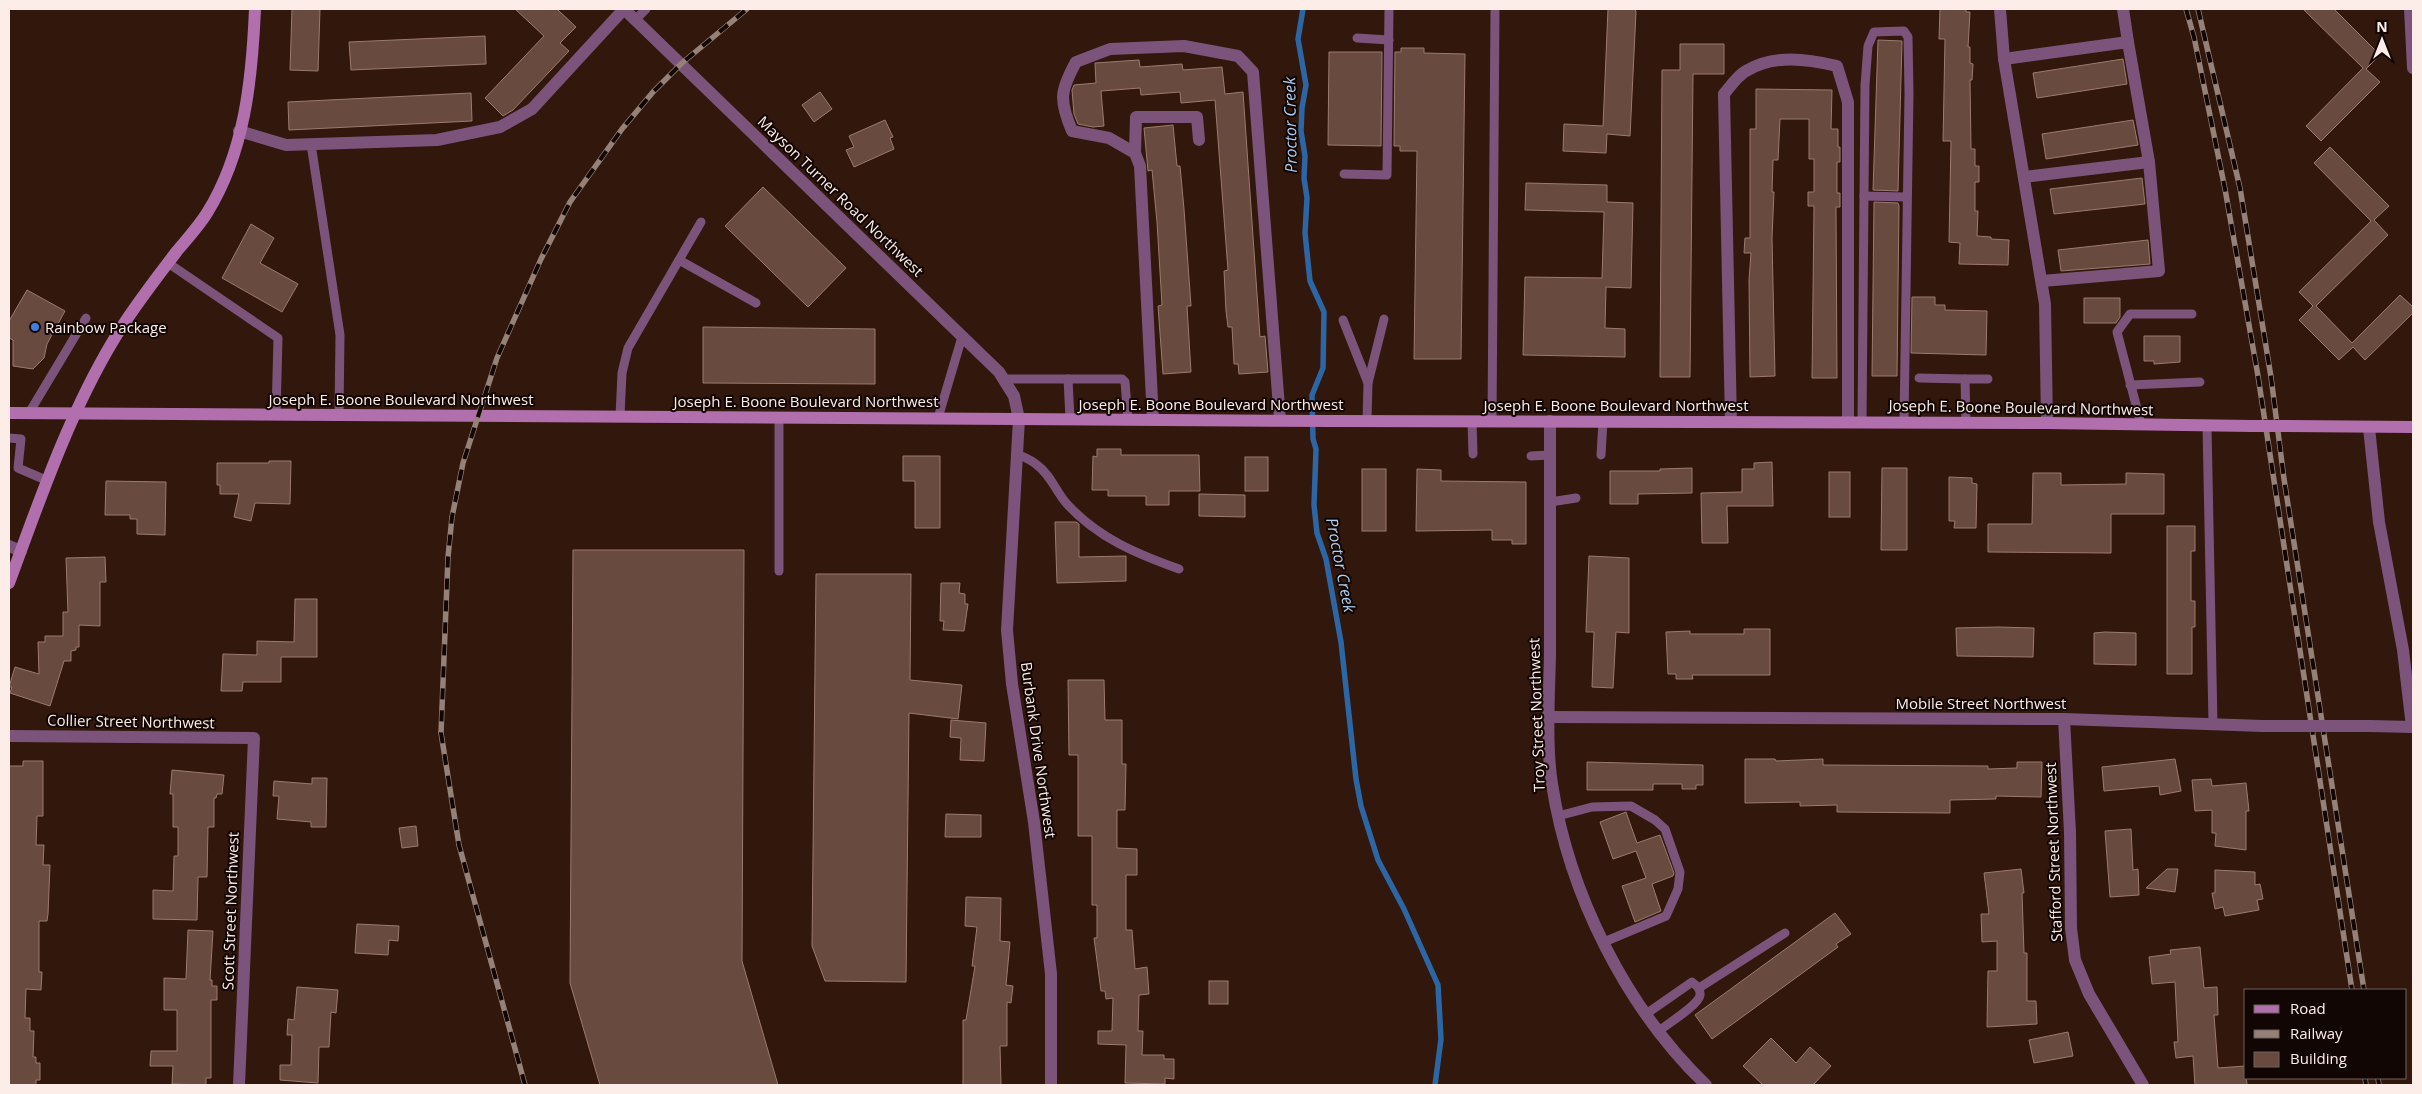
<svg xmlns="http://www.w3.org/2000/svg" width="2422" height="1094" font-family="'Open Sans',sans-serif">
	<rect width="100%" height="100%" fill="#31170c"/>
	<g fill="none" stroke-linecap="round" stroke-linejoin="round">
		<!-- stream -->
		<path stroke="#2c66a4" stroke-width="5.5" d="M1303,9L1298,39L1306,85L1302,108L1301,131L1305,156L1304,178L1307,198L1305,233L1310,281L1324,312L1323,368L1312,395L1313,439L1316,449L1314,505L1317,533L1326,559L1341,642L1356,779L1361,806L1378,860L1404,909L1438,985L1441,1039L1435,1085"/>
	</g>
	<!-- building -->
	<g fill="#694a3e" stroke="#9c7b6e">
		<path d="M292,9H320L318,71L290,70Z"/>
		<path d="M515,9H557L576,27L560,43L569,51L513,110L503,116L485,98L544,36Z"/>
		<path d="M1608,9H1635L1636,12L1630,136L1607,134L1606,153L1563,151L1564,124L1603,126Z"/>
		<path d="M1940,9H1966V12H1970L1968,47H1970V63L1973,64L1972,80H1970L1971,149H1975V166H1979V182H1975V211H1978L1977,236L1991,237V239L2009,240L2008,265L1959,264L1960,243L1949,242L1951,141H1943L1945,39H1939Z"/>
		<path d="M2303,9H2334L2380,55L2366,69L2380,82L2321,141L2306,126L2363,68Z"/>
		<path d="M485,36L486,64L351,70L349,42Z"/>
		<path d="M1878,40L1902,41L1898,191L1873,190Z"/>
		<path d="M1680,44H1724V74H1693L1690,377H1660L1662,70H1680Z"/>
		<path d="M1401,48H1424V53L1465,54L1461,359H1414L1417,151H1400V146H1394L1395,52H1401Z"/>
		<path d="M1329,52H1382L1381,146L1328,145Z"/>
		<path d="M2123,59L2127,84L2037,98L2033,73Z"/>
		<path d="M1139,60L1140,67L1182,64L1183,70L1222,67L1225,94L1243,92L1260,337L1265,336L1268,372L1239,374L1238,364H1234L1232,327H1228L1226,311L1224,271L1228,270L1215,100L1181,103L1180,92L1141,95L1140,88L1101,91L1104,126L1093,127L1078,124L1074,114L1072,90L1074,85L1096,83L1095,63Z"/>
		<path d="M1756,89L1832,90L1831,129H1838V147H1840V162H1837V193H1840V207H1836L1837,378H1812L1814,206H1808V192H1814V159H1809V119H1780L1778,160H1773L1772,192H1774L1772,238L1775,376L1750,377L1749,280L1751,253H1744L1745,238H1750V129H1756Z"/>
		<path d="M820,92L832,109L814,122L802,105Z"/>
		<path d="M471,93L472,121L289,130L288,102Z"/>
		<path d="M885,120L893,137L890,138L894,149L854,167L846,150L854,147L849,136Z"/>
		<path d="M2133,120L2138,145L2046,159L2042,134Z"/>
		<path d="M1173,125L1177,166H1180L1184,209L1191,306H1187L1191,372L1163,374L1158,306L1162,305L1157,222L1152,170L1148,171L1144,128Z"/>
		<path d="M2330,147L2389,206L2374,220L2388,235L2316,306L2352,343L2400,295L2413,307V313L2365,360L2353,347L2339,360L2299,320L2313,306L2299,292L2371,221L2314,163Z"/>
		<path d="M2142,178L2145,204L2054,214L2050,189Z"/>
		<path d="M1526,183L1607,185V202L1633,203L1631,288L1606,287L1605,328L1625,329V357L1523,355L1525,277L1602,278L1604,212L1525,210Z"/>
		<path d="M763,187L846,268L808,307L725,226Z"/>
		<path d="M1874,202L1898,203L1899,206L1897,376H1872Z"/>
		<path d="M251,224L274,238L260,263L298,284L282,312L222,278Z"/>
		<path d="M2148,240L2150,264L2061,271L2058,250Z"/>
		<path d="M27,290L65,311L47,344L44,358L33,369L13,366V340L9,338V321Z"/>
		<path d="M1912,297H1935V305H1945V310L1987,311L1986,355L1911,353Z"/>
		<path d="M2084,298H2120V317L2116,323H2084Z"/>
		<path d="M703,327L875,329V384L703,383Z"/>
		<path d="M2144,336H2180V362L2154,364V361H2144Z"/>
		<path d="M1097,449H1121V455H1199L1200,491H1169V505H1146V496H1108V490H1092L1093,456L1097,457Z"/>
		<path d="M903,456H940V528H915V481H903Z"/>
		<rect x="1245" y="457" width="23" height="34"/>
		<path d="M269,461H291L290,504L255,503L251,521L234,517L239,494H220V485H217V463H269Z"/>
		<path d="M1772,462L1773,506H1727L1728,543H1702L1701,493L1742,492V469H1754V463Z"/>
		<path d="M1692,468V493L1638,494V504H1610V471H1660V469Z"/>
		<path d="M1882,468H1907V550H1881Z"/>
		<rect x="1362" y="469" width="24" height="62"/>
		<path d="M1417,469L1441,470V481L1526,482V544H1512V540H1492V530L1416,531Z"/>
		<rect x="1829" y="472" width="21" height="45"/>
		<path d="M2033,473H2061V485L2126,484V473L2164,474V514H2111V553L1988,552V524H2032Z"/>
		<path d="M1949,477L1972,478V483L1977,484L1976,528H1954L1955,521H1949Z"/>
		<path d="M106,481L166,482L165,535L137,534V519H130V515H105Z"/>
		<path d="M1199,494L1245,495V517L1199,516Z"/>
		<path d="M1055,522H1076L1079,524V557L1126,556V581L1057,583Z"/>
		<path d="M2167,526H2195V551H2191V601H2195V627H2192V674H2167Z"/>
		<path d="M573,550H744L742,961L778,1085H600L570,983Z"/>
		<path d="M1589,556L1629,558V633L1616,632L1613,688L1592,687L1594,632H1586Z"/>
		<path d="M105,557L106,582H100V626L79,625V647H76V650L71,651V661H64L50,706L10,693L12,687H9L15,667L39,674L38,642H45V636H63V612H68L66,558Z"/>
		<path d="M816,574H911L910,680L962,685L958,719L909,713L906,982L825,981L812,946Z"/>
		<path d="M941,583H960L959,593L965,594V604H968L964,631L943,630L944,621H940Z"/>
		<path d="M295,599H317V657H281V682H243L242,691H221L223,654L257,655V641L294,642Z"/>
		<path d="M1998,627L2034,628L2033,657L1957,656L1956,628Z"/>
		<path d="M1744,629H1770V675H1692L1693,679H1676V674H1668L1666,632L1690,631V634H1744Z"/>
		<path d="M2105,632L2136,633V665L2094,664V633Z"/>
		<path d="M1068,680H1104L1105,720H1122V764H1126L1125,810H1117V848L1137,849V875H1126V930H1132L1135,969L1147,967L1149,994L1139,995L1138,1031H1143L1142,1055H1164V1059H1174V1079L1165,1078V1084L1125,1083L1126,1045L1098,1044V1031H1112L1113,998L1106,999L1105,991H1101L1094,938H1097V905H1092V836H1078V755H1069Z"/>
		<path d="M951,720L986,723L984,761L960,760L961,738L950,737Z"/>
		<path d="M1745,759H1775L1776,761L1823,759V765L1988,766V769L2017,768V762H2042L2041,797L1996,796V799L1950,800V813L1837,812V805L1800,806V802L1745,803Z"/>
		<path d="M2175,759L2181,791L2160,795L2159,786L2104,791L2102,767Z"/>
		<path d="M23,761H43V816H37L36,845H44L43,865H50L48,914L47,921H39V972H42L41,990L26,989L25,1018H30V1031H34L33,1057H36V1063H40V1080H36V1085H9V766H23Z"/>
		<path d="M1587,762L1703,765V785H1696V789H1682V784H1653V790H1587Z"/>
		<path d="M172,770L224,775L222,794H217L216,798H214V827H208L207,877H198L197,920L153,919V890L173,891L174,856H178V827H173V794H170Z"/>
		<path d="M312,778H327L326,827H311V822L277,819L279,796H273L274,781L312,784Z"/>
		<path d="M2211,779L2212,786L2246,783L2249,811H2246V850L2215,846L2216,833H2212V810L2195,811L2192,780Z"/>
		<path d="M1626,812L1637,843L1660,835L1674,873L1673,876L1652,884L1661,911L1635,922L1622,886L1646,878L1636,851L1613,859L1600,822Z"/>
		<path d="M946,814L981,815V837H945Z"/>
		<path d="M416,826L418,846L402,848L399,828Z"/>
		<path d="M2131,829L2133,870L2138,869L2139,895L2110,897L2105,831Z"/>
		<path d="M2021,869L2024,893H2022L2024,953H2027V1001H2036L2037,1024L1987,1027L1988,971H1997V941L1982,942L1981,914H1989L1984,873Z"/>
		<path d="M2167,869H2178L2175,892L2146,888Z"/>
		<path d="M2215,870L2255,872V885L2260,884L2263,899L2257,900L2259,910L2225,916L2223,907L2215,909L2212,893H2215Z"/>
		<path d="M966,897L1001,898L1000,941L1010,942L1006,985L1013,986L1011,1003L1007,1002V1046H1000L1001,1085H963V1020H966L975,966H972L977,927L965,926Z"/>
		<path d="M1835,913L1851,934L1836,944L1838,947L1712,1039L1695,1015Z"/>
		<path d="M357,924L399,926L398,941L389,940L388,955L355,953Z"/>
		<path d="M188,930L213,931L210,980H212V986H217V1000H211V1078H206V1085L172,1084L173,1066H150L151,1051H177V1010H164V978L186,979Z"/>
		<path d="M2200,947L2204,988L2217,987L2218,1015H2214L2218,1068L2245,1066L2247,1085H2195L2193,1056L2176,1058L2174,1042H2178L2175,982L2152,984L2149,957L2171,954L2170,950Z"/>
		<rect x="1209" y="981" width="19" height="23"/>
		<path d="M297,987L338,990L336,1013L331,1012L329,1047H319L318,1083L280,1080V1065H291L292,1035H287L288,1019L294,1020Z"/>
		<path d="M2068,1032L2073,1056L2034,1063L2029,1040Z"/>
		<path d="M1771,1038L1796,1063L1810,1047L1831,1066L1813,1085H1763L1743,1066Z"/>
	</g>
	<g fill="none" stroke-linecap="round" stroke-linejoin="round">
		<!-- lane -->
		<g stroke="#7c537a" stroke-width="9">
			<path d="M635,20L646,9"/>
			<path d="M1357,38L1389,40"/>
			<path d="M311,144L340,335L339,414"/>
			<path d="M1344,174L1387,175L1389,9"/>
			<path d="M1864,196L1906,197"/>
			<path d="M679,260L756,303"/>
			<path d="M168,263L278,338L276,414"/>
			<path d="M1343,320L1368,383"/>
			<path d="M1919,378L1965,379"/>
			<path d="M1003,379H1068"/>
			<path d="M2130,385L2200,382"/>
			<path d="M29,413L86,318"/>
			<path d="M620,416L622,373L628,348L701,222"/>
			<path d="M779,417V571"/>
			<path d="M938,418L962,337"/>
			<path d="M1070,419L1068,379H1122L1125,382L1128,419"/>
			<path d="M1367,420L1368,383L1384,319"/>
			<path d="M1472,421L1473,454"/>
			<path d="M1492,421L1495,9"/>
			<path d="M1862,422L1865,85L1868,46L1874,32L1904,31L1908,37L1909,93L1904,422"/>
			<path d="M1966,422L1965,379H1988"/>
			<path d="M2141,424L2117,332L2130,314H2192"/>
			<path d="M2207,426L2213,724"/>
			<path d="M9,438L21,439L18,468L48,481"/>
			<path d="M1017,454C1024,457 1032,460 1037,465C1051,475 1056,492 1067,504C1098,538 1137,554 1179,569"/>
			<path d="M1601,455L1603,421"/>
			<path d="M1531,456L1550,455"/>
			<path d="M1550,502L1576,498"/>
			<path d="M1558,816L1592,807L1631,806L1655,820L1665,829L1680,872L1678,889L1666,916L1604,942"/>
			<path d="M1699,988L1785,933"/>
			<path d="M1646,1014L1692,982C1696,985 1701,989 1700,995C1699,1005 1667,1024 1659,1031"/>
		</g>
		<!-- street -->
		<g stroke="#7c537a" stroke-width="12">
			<path d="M624,9L999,372L1014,396L1019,419L1007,630L1012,684L1034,822L1051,974V1085"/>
			<path d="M2000,9L2004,59L2045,304L2047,423"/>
			<path d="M2123,9L2128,42"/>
			<path d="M2410,9L2413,68"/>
			<path d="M2004,59L2128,42L2149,162"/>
			<path d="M239,131L286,145L437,140L500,127L532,109L624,9"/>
			<path d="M1135,153L1136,117H1197L1199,140"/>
			<path d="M2024,177L2149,162L2159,271L2042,281"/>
			<path d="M1153,419L1140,166L1135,153L1109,138L1072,131C1059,100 1060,91 1076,62L1110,49L1184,46L1238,56L1253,72L1280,420"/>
			<path d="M1550,421C1550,500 1550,578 1550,656C1549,695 1546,746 1552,784C1569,894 1626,1008 1706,1085"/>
			<path d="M1731,422L1724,94C1730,87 1737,76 1746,71C1774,54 1807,59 1837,66L1848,102V422"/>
			<path d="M2369,428L2379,522L2403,650L2412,727"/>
			<path d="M9,546L21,551"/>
			<path d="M1549,717L2064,719L2263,726"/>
			<path d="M2064,719L2070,832L2071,928L2075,960L2089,994L2143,1085"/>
			<path d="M2370,726L2413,727"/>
			<path d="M9,736L254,738L239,1085"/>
		</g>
		<!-- secondary -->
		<g stroke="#b26fae" stroke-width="12">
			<path d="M9,413L1332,421L2047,423L2252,426"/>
			<path d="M2288,426L2413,427"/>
			<path d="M9,583C39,502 68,416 113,341C132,309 155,280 177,251C187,239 199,226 207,213C245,152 252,79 255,9"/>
		</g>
		<defs>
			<g id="rail">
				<path d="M2186,9L2194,37L2225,189L2258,376L2352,990"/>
				<path d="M2198,9L2240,188L2271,377L2284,479L2364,990"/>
				<path d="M2365,1078L2366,1085"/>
				<path d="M2378,1078L2379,1085"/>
				<path d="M525,1085L459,845L441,733L448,557L452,517L463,463L497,358L541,259L570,202L622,129L653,92L682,63L747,9"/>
			</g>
		</defs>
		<!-- rail casing -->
		<use href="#rail" stroke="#968179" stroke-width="5.5"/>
		<!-- rail -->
		<use href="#rail" stroke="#110603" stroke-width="4" stroke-dasharray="11" stroke-linecap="butt"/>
		<!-- street-bridge -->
		<path stroke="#7c537a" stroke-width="12" d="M2263,726H2370"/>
		<!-- secondary-bridge -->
		<path stroke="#b26fae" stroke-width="12" d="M2252,426H2288"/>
	</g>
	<!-- markers -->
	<circle fill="#3f7fe0" stroke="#110603" stroke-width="2" cx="35" cy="327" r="5"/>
	<g text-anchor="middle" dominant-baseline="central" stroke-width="4" stroke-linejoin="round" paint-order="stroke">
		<!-- street labels -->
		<g font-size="15" fill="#fdede8" stroke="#110603">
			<text transform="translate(841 196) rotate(44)">Mayson Turner Road Northwest</text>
			<text x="401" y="399">Joseph E. Boone Boulevard Northwest</text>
			<text x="806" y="401">Joseph E. Boone Boulevard Northwest</text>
			<text x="1211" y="404">Joseph E. Boone Boulevard Northwest</text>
			<text x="1616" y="405">Joseph E. Boone Boulevard Northwest</text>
			<text transform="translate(2021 407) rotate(1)">Joseph E. Boone Boulevard Northwest</text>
			<text x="1981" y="703">Mobile Street Northwest</text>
			<text transform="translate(1536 715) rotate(-92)">Troy Street Northwest</text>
			<text transform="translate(131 721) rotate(1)">Collier Street Northwest</text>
			<text transform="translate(1039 750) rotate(82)">Burbank Drive Northwest</text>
			<text transform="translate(2053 852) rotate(-92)">Stafford Street Northwest</text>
			<text transform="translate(230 911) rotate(-88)">Scott Street Northwest</text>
		</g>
		<!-- poi labels -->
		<g font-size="15" fill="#fdede8" stroke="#110603" text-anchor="start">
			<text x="45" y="327">Rainbow Package</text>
		</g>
		<!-- water labels -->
		<g font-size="16" font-style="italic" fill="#b0cef1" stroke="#110603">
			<text transform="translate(1290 125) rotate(-91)">Proctor Creek</text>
			<text transform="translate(1341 565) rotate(79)">Proctor Creek</text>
		</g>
	</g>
	<!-- border -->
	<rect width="2422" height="1094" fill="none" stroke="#fdede8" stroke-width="20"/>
	<!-- legend -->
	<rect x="2244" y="989" width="162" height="90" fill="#110603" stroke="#6f625f"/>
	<rect x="2254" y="1005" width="25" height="8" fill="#b26fae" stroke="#6f625f"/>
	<text x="2290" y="1014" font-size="15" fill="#fdede8">Road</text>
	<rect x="2254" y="1030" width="25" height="8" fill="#968179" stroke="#6f625f"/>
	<text x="2290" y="1039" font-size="15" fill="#fdede8">Railway</text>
	<rect x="2254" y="1052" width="25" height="15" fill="#694a3e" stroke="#6f625f"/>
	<text x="2290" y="1064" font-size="15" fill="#fdede8">Building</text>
	<!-- north arrow -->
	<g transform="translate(2382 40)" stroke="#110603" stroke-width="4" paint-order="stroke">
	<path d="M0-4L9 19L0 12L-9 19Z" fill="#fdede8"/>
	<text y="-8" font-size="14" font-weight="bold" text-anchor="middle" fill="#fdede8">N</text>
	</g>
</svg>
